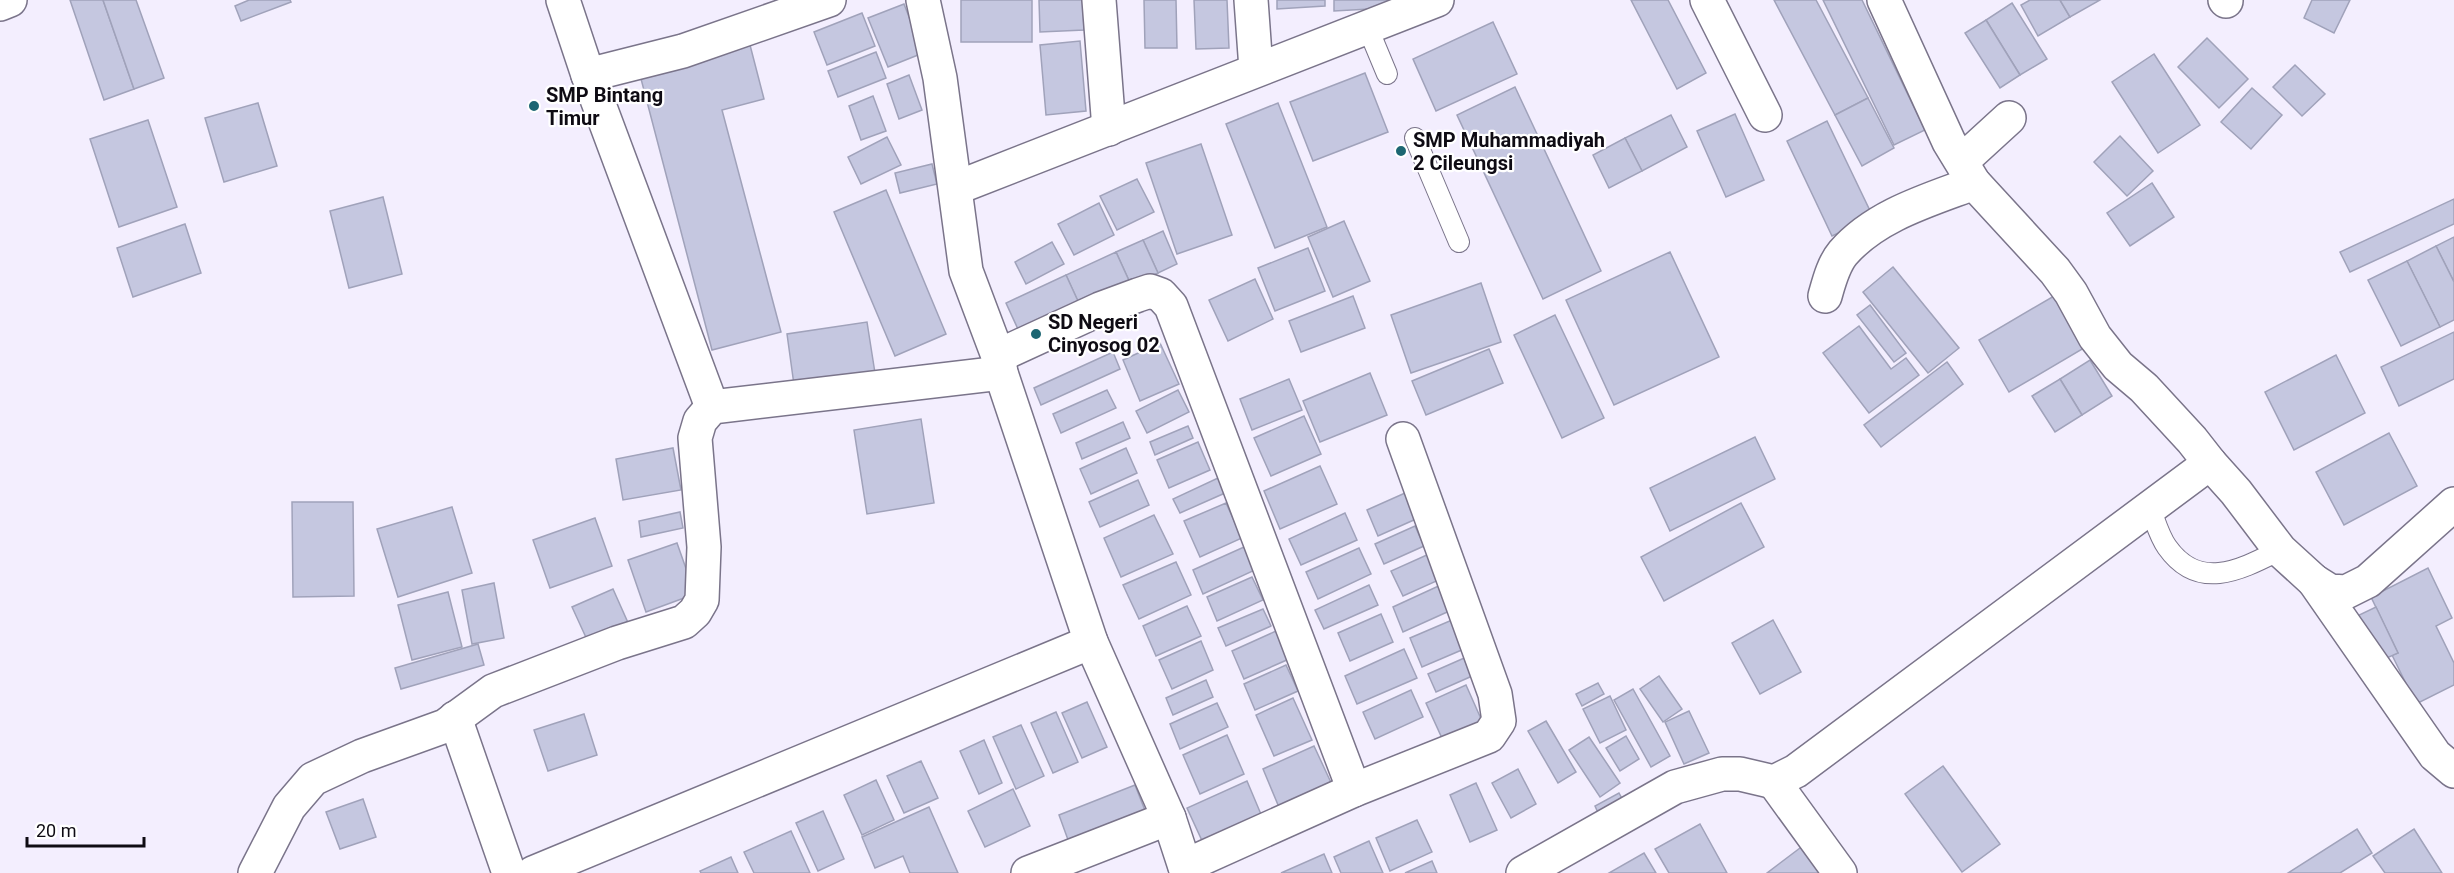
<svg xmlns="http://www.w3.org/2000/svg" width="2454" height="873" font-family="Roboto,sans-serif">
	<rect width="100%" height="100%" fill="#f3eefe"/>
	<!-- building -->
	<g fill="#c5c7e0" stroke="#a0a2ba" stroke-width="1.5">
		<path d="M70,0H103L134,89L104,100Z"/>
		<path d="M103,0H136L164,78L134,89Z"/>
		<path d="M249,0H290L291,2L241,21L235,6Z"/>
		<rect x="961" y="0" width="71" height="42"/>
		<path d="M1039,0H1083L1084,30L1040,32Z"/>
		<path d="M1144,0H1176L1177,48H1145Z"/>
		<path d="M1194,0H1227L1229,48L1196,49Z"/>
		<path d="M1277,0H1325V6L1277,9Z"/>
		<path d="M1334,0H1387V8L1334,11Z"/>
		<path d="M1631,0H1668L1706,73L1677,89Z"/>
		<path d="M1774,0H1816L1868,98L1835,115Z"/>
		<path d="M1823,0H1862L1925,130L1894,145Z"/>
		<path d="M2030,0H2060L2070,17L2038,36L2021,5Z"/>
		<path d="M2060,0H2100L2070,17Z"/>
		<path d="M2312,0H2350L2334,33L2304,18Z"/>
		<path d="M2012,3L2047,59L2020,75L1986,20Z"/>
		<path d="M904,4L923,53L888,67L868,18Z"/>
		<path d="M862,13L875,46L827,65L814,32Z"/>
		<path d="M1986,20L2020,75L2000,88L1965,33Z"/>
		<path d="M1493,22L1517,74L1436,111L1413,59Z"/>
		<path d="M2207,38L2248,79L2219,108L2178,67Z"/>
		<path d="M1080,41L1086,111L1046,115L1040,45Z"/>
		<path d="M750,45L764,99L722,110L781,332L712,350L640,75Z"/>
		<path d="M876,52L886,78L838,97L828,71Z"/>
		<path d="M2154,54L2200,125L2158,153L2112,82Z"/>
		<path d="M2295,65L2325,94L2302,116L2273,87Z"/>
		<path d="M1365,73L1388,132L1313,161L1290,102Z"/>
		<path d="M909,75L922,110L899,119L887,84Z"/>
		<path d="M1515,87L1601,271L1543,299L1457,115Z"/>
		<path d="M2252,88L2282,115L2251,149L2221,122Z"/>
		<path d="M873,96L886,131L861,140L849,106Z"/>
		<path d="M1868,98L1894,148L1862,166L1835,115Z"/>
		<path d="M258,103L277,166L224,182L205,118Z"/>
		<path d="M1278,103L1327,227L1275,248L1226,124Z"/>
		<path d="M1735,114L1764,180L1726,197L1697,131Z"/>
		<path d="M1671,115L1687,147L1642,171L1625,138Z"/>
		<path d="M148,120L177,207L119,227L90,139Z"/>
		<path d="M1827,121L1873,217L1832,236L1787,141Z"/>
		<path d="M2120,136L2153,171L2127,196L2094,162Z"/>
		<path d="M887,137L901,165L861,184L848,157Z"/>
		<path d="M1625,138L1642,171L1609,188L1593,155Z"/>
		<path d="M1201,144L1232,235L1177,254L1146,163Z"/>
		<path d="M932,164L937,184L900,193L895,173Z"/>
		<path d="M1137,179L1154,212L1117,230L1100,196Z"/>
		<path d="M2152,183L2174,217L2130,246L2107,213Z"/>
		<path d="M886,190L946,334L895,356L834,212Z"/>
		<path d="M383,197L402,274L349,288L330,211Z"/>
		<path d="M2454,199V224L2350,272L2340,252Z"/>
		<path d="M1099,203L1114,235L1074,255L1058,224Z"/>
		<path d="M1344,221L1370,281L1333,297L1308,237Z"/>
		<path d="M185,224L201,273L133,297L117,248Z"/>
		<path d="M1163,231L1177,264L1158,273L1143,240Z"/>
		<path d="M2454,237V282L2436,246Z"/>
		<path d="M1143,240L1158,273L1131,285L1116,252Z"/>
		<path d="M1052,242L1064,264L1026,284L1015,262Z"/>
		<path d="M2436,246L2454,282V320L2440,327L2407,261Z"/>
		<path d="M1308,248L1325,291L1275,311L1258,268Z"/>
		<path d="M1116,252L1131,285L1081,308L1066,275Z"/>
		<path d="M1670,252L1719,357L1614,405L1566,300Z"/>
		<path d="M2407,261L2440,327L2401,346L2368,280Z"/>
		<path d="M1893,267L1959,348L1928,373L1863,292Z"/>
		<path d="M1066,275L1083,312L1023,340L1006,303Z"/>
		<path d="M1255,279L1273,319L1228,341L1209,300Z"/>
		<path d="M1481,283L1501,342L1411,373L1391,315Z"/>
		<path d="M1353,296L1365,328L1301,352L1289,321Z"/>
		<path d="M2054,296L2084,348L2009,392L1979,340Z"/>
		<path d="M1870,305L1906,353L1894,362L1857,315Z"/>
		<path d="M1555,315L1604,418L1562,438L1514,335Z"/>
		<path d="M867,322L875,373L794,385L787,334Z"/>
		<path d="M1859,326L1891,369L1906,358L1919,375L1869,413L1823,353Z"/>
		<path d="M2454,332V379L2399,406L2381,367Z"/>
		<path d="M1160,343L1179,384L1140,401L1123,360Z"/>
		<path d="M1489,349L1503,383L1426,415L1412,381Z"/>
		<path d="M1113,352L1120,369L1041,405L1034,388Z"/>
		<path d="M2336,355L2365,413L2294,450L2265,392Z"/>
		<path d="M2090,360L2112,396L2082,415L2060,379Z"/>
		<path d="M1947,362L1963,384L1881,447L1864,425Z"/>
		<path d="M1370,373L1387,415L1320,442L1303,401Z"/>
		<path d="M1289,379L1302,410L1252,430L1240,399Z"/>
		<path d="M2060,379L2082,415L2055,432L2032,396Z"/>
		<path d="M1107,390L1116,408L1061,433L1053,414Z"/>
		<path d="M1178,390L1189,412L1147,433L1136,411Z"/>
		<path d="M1304,416L1321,454L1271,476L1254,438Z"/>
		<path d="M921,419L934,503L867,514L854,430Z"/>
		<path d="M1123,422L1130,438L1082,459L1076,443Z"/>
		<path d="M1188,426L1193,438L1155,455L1150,442Z"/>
		<path d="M2389,433L2417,486L2344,525L2316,472Z"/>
		<path d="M1755,437L1775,479L1670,531L1650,488Z"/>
		<path d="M1198,442L1210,470L1169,488L1157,460Z"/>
		<path d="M673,448L681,490L623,500L616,459Z"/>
		<path d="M1126,448L1137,473L1091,494L1080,469Z"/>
		<path d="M1320,466L1337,504L1280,529L1264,491Z"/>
		<path d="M1218,478L1225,493L1180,513L1173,499Z"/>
		<path d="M1138,480L1149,505L1100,527L1089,502Z"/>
		<path d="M1405,493L1416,519L1378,536L1367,510Z"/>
		<path d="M292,502H353L354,596L293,597Z"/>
		<path d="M1226,503L1242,538L1200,557L1184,521Z"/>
		<path d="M1741,503L1764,547L1664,601L1641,557Z"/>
		<path d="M452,507L472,573L398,597L377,529Z"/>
		<path d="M680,512L683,528L641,537L639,521Z"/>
		<path d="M1345,513L1357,540L1301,565L1289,539Z"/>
		<path d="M1154,515L1173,554L1121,577L1104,538Z"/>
		<path d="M595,518L612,566L550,588L533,540Z"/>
		<path d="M1415,526L1424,546L1384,564L1375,544Z"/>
		<path d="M677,543L695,594L646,612L628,560Z"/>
		<path d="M1244,547L1255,570L1203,594L1193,570Z"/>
		<path d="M1359,548L1371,574L1318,599L1306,572Z"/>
		<path d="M1429,554L1441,579L1403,596L1391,571Z"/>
		<path d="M1176,562L1191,595L1139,619L1123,585Z"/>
		<path d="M2428,568L2452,618L2436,626L2454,663V685L2416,704L2392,655L2398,653L2371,597Z"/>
		<path d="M1252,577L1263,600L1217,621L1207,597Z"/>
		<path d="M494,583L504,638L472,644L462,590Z"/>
		<path d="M1445,583L1456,608L1403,632L1393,607Z"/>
		<path d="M1369,585L1378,605L1324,629L1315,610Z"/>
		<path d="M613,589L629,625L589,644L572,607Z"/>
		<path d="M448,592L462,647L412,660L398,605Z"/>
		<path d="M1187,606L1201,636L1156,656L1143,626Z"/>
		<path d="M2376,607L2398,653L2378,662L2357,616Z"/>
		<path d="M1263,609L1271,626L1226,646L1218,628Z"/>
		<path d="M1381,614L1393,642L1350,661L1338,633Z"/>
		<path d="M1452,620L1464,649L1422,667L1410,638Z"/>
		<path d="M1773,620L1801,672L1760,694L1732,643Z"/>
		<path d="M1276,631L1289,659L1244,679L1232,651Z"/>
		<path d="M1201,641L1213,670L1172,689L1159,660Z"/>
		<path d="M478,644L484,665L401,689L395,668Z"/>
		<path d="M1404,649L1417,678L1357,704L1345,676Z"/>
		<path d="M1471,655L1479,673L1436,692L1428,674Z"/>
		<path d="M1286,665L1298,691L1255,710L1244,684Z"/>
		<path d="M1659,676L1682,709L1663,722L1640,689Z"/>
		<path d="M1206,680L1213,697L1173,715L1166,698Z"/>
		<path d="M1598,683L1604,694L1582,706L1576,694Z"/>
		<path d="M1466,685L1486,730L1446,747L1426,703Z"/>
		<path d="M1633,689L1670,756L1651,767L1614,700Z"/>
		<path d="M1411,690L1423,717L1375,739L1363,712Z"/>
		<path d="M1610,696L1626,730L1600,743L1583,709Z"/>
		<path d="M1293,698L1312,740L1274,756L1256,715Z"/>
		<path d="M1087,702L1107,747L1082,758L1062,713Z"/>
		<path d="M1217,703L1228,727L1180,749L1170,724Z"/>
		<path d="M1689,711L1709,753L1684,764L1665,722Z"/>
		<path d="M1056,712L1078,762L1053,773L1031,723Z"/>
		<path d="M584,714L597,755L548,771L534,730Z"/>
		<path d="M1546,721L1576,772L1558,783L1528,731Z"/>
		<path d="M1021,725L1044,776L1016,789L993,737Z"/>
		<path d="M1227,735L1244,774L1200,794L1183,755Z"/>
		<path d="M1626,736L1639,759L1620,771L1606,748Z"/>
		<path d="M1589,737L1620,783L1600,797L1569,750Z"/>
		<path d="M984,740L1002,783L979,794L960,751Z"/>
		<path d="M1314,746L1334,789L1281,812L1263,769Z"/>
		<path d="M921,761L938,798L904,813L887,776Z"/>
		<path d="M1943,766L2000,844L1962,872L1905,794Z"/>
		<path d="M1518,769L1536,804L1511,818L1492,783Z"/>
		<path d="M876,780L894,820L862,835L844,795Z"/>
		<path d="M1247,781L1263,819L1204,845L1187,808Z"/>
		<path d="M1476,783L1497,830L1470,842L1450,795Z"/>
		<path d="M1135,785L1148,818L1071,848L1059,815Z"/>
		<path d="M1013,789L1030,826L985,847L968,811Z"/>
		<path d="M1619,793L1625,804L1600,817L1595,806Z"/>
		<path d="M363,799L376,837L340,849L326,812Z"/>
		<path d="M929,807L958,873H910L903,856L875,868L862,837Z"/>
		<path d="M823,811L844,859L818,871L796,823Z"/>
		<path d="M1417,820L1432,852L1390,871L1376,838Z"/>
		<path d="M1700,824L1727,873H1669L1655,849Z"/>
		<path d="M2357,829L2372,853L2340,873H2288Z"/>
		<path d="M2414,829L2442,873H2385L2373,856Z"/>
		<path d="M791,831L810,873H754L744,852Z"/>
		<path d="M1369,841L1383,873H1341L1334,857Z"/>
		<path d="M1804,845L1824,873H1767Z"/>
		<path d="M1644,853L1656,873H1609Z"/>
		<path d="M1324,854L1332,873H1281Z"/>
		<path d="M731,857L738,873H701L700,871Z"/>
		<path d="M1432,861L1437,873H1405Z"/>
	</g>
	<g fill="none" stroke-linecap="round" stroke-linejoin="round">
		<defs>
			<g id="service">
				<path d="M1367,26L1387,74"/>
				<path d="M1415,138L1459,242"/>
				<path d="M2150,508C2155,520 2159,536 2167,547C2199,592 2240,570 2280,550"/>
			</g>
			<g id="minor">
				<path d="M563,0L588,75L712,407"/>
				<path d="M923,0L940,78L966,271L998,356L1001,373L1091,642L1169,818L1187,873"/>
				<path d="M1099,0L1109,129"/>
				<path d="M1251,0L1256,69"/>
				<path d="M1707,0L1765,115"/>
				<path d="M2225,0L2226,1"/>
				<path d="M0,4L10,0"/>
				<path d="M588,75L683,51L829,0"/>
				<path d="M1962,161L2009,118"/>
				<path d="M956,188L1437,0"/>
				<path d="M1825,296C1829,282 1833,265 1843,253C1876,215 1929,200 1974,183"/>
				<path d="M998,356L1100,309L1138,295L1150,291L1161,295L1171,306L1354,790"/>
				<path d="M2210,463L2236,492L2280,550L2314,581L2330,591L2346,592L2368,581L2454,504"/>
				<path d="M2314,581L2435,755L2454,771"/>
				<path d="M455,718L509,873"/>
				<path d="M1774,782L1840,873"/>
				<path d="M1185,866L1354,790L1489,736L1499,721L1495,694L1403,439"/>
				<path d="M255,873L289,807L313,779L362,756L445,726L493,691L617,643L684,622L695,612L702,600L704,547L695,438L700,421L712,407L1001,373"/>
				<path d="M533,873L1091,642"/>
				<path d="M1028,873L1169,818"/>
				<path d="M1523,873L1675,787L1722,774H1740L1774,782L1796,771L2210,463L2192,440L2144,388L2118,366L2095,337L2071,293L2055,271L1974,183L1949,142L1884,0"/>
			</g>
		</defs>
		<!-- service casing -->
		<use href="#service" stroke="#7a748a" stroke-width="22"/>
		<!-- minor casing -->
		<use href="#minor" stroke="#7a748a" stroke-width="36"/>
		<!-- service -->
		<use href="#service" stroke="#fff" stroke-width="20"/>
		<!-- minor -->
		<use href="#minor" stroke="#fff" stroke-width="33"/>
	</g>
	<!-- markers -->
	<g fill="#1c6672" stroke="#fff" stroke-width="2">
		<circle cx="534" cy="106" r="6"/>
		<circle cx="1401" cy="151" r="6"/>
		<circle cx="1036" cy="334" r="6"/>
	</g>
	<g text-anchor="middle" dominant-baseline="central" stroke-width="4.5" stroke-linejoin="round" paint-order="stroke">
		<!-- poi labels -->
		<g font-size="20" font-weight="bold" fill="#0e0b13" stroke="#fff" text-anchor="start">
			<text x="546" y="95">SMP Bintang<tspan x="546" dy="23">Timur</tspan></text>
			<text x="1413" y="140">SMP Muhammadiyah<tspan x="1413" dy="23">2 Cileungsi</tspan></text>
			<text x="1048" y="322">SD Negeri<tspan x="1048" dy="23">Cinyosog 02</tspan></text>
		</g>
	</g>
	<!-- scale -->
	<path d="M27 837v9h117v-9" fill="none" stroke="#0e0b13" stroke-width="3"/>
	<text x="36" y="837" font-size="18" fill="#0e0b13" stroke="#ffffff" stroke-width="4.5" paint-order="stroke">20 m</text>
</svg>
